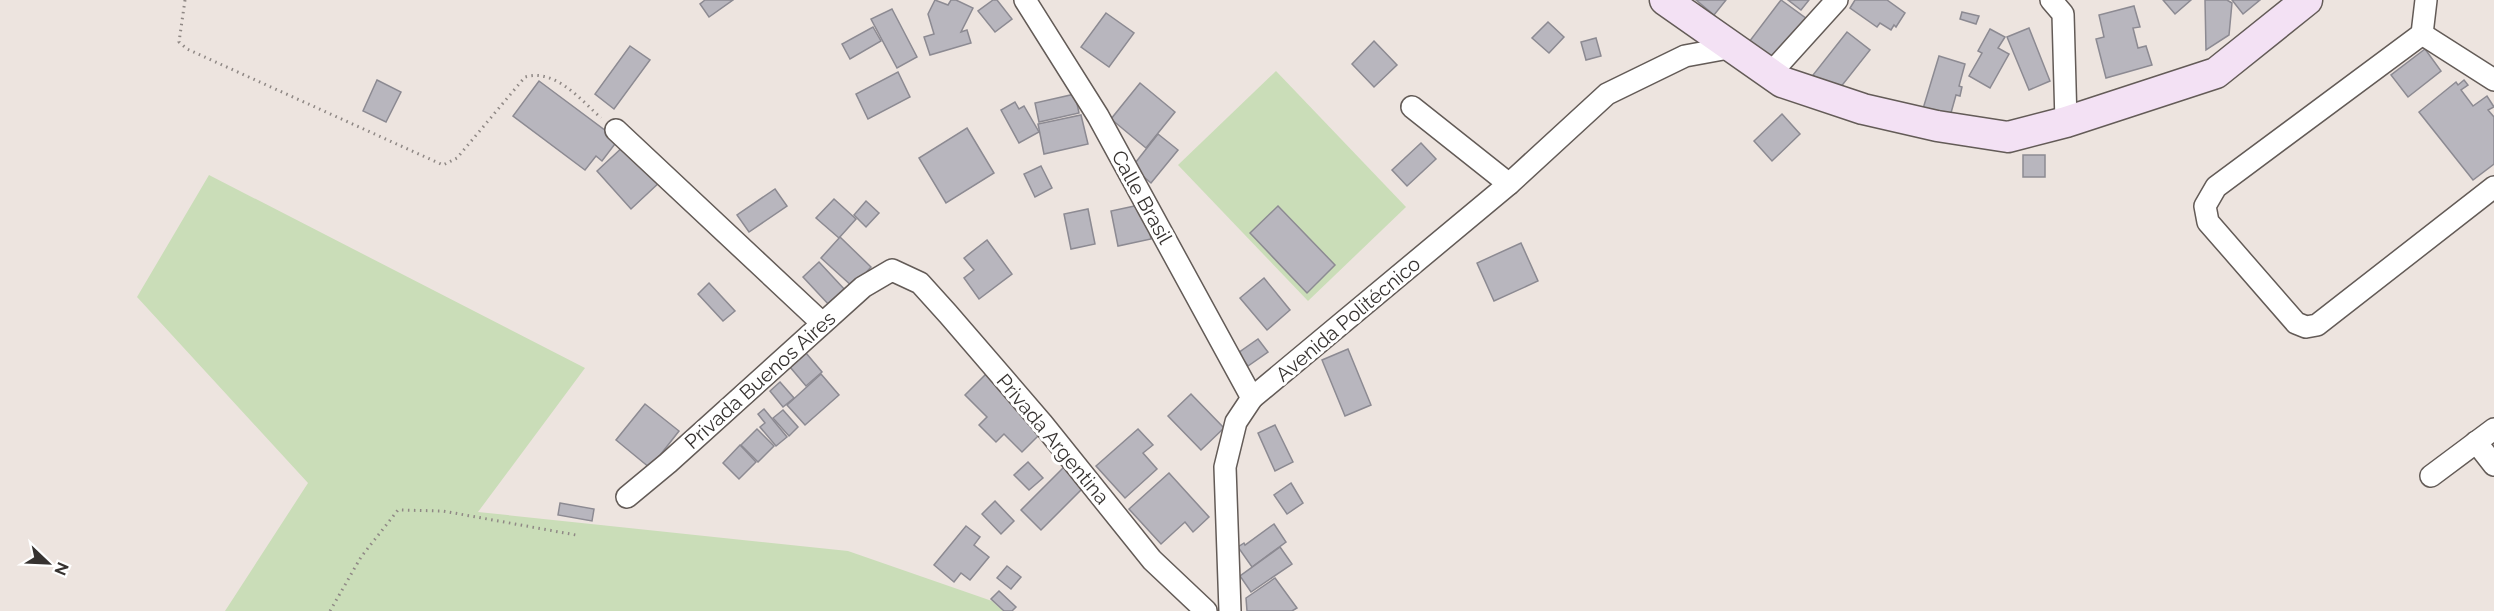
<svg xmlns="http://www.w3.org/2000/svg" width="2494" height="611" font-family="Raleway,sans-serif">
	<rect width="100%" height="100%" fill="#ede4df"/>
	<!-- green -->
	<g fill="#caddb8">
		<path d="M1276,71L1406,207L1308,301L1178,165Z"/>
		<path d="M209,175L585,368L478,512L848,551L992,601L1003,611H225L308,483L137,297Z"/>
	</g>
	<!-- building -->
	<g fill="#b8b6be" stroke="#8c8a92" stroke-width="1.5">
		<path d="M705,0H733L709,17L700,4Z"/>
		<path d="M935,0L948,5L951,0H956L973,8L961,32L967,30L971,43L930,55L924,37L934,34L928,14Z"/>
		<path d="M993,0H997L1012,19L995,32L978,11Z"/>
		<path d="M1696,0H1726L1714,15Z"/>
		<path d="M1781,0L1807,19L1775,61L1749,42Z"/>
		<path d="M1788,0H1809L1801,10Z"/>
		<path d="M1855,0H1887L1905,13L1896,27L1894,25L1891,30L1880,23L1877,27L1850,8Z"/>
		<path d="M2163,0H2191L2175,14Z"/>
		<path d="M2205,0H2227L2232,3L2229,35L2206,50Z"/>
		<path d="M2232,0H2260L2243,14Z"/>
		<path d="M2134,6L2140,27L2133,28L2138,48L2146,46L2152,65L2106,78L2096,39L2104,37L2099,15Z"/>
		<path d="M892,9L917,57L897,68L871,19Z"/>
		<path d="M1962,12L1979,16L1976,24L1960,19Z"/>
		<path d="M1106,13L1134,33L1109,67L1081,47Z"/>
		<path d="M1548,22L1564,37L1549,53L1532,38Z"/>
		<path d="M873,27L881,41L850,59L842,44Z"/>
		<path d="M2029,28L2050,81L2029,90L2007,37Z"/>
		<path d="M1990,29L2005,37L1998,48L2009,54L1990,88L1969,76L1982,53L1978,51Z"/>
		<path d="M1847,32L1870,50L1836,93L1813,75Z"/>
		<path d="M1596,38L1601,56L1586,60L1581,42Z"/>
		<path d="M1374,41L1397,65L1374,87L1352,64Z"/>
		<path d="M630,46L650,60L614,109L595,94Z"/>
		<path d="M2425,49L2441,71L2408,97L2391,75Z"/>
		<path d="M1939,56L1965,64L1959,86L1962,87L1960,96L1956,95L1949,120L1922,112Z"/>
		<path d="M898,72L910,97L868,119L856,94Z"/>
		<path d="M377,80L401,92L386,122L363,111Z"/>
		<path d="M2464,80L2468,85L2461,90L2473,106L2487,96L2494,107L2488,110L2494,117V164L2473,180L2419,112L2456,82L2458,85Z"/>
		<path d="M539,81L618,140L602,161L596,156L585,170L513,116Z"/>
		<path d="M1140,83L1175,112L1146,148L1111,119Z"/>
		<path d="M1075,94L1079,113L1039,122L1035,103Z"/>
		<path d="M1015,102L1019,109L1024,106L1039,132L1019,143L1001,110Z"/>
		<path d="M1782,114L1800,134L1772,161L1754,141Z"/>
		<path d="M1081,115L1088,144L1044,154L1038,124Z"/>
		<path d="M967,128L994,173L946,203L919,158Z"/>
		<path d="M1158,134L1178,150L1151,183L1132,167Z"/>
		<path d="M627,143L662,180L631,209L597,171Z"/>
		<path d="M1421,143L1436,159L1407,186L1392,170Z"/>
		<rect x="2023" y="155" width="22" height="22"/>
		<path d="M1041,166L1052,188L1035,197L1024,174Z"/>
		<path d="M775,189L787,206L749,232L737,215Z"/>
		<path d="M834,199L856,219L839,238L816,218Z"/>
		<path d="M866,201L879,213L866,227L854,215Z"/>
		<path d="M1144,204L1151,239L1118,246L1111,211Z"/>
		<path d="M1278,206L1335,265L1307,293L1250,233Z"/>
		<path d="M1088,209L1095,244L1071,249L1064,214Z"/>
		<path d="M840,237L871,267L853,287L821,258Z"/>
		<path d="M987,240L1012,274L979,299L964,278L974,270L964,258Z"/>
		<path d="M1521,243L1538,281L1494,301L1477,263Z"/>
		<path d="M819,262L846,291L830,306L803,277Z"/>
		<path d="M1264,278L1290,310L1267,330L1240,298Z"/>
		<path d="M709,283L735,311L723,321L698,294Z"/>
		<path d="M1258,339L1268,352L1248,366L1238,353Z"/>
		<path d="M1348,349L1371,405L1345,416L1322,360Z"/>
		<path d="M806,353L822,372L806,386L790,367Z"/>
		<path d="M988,372L1045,429L1022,452L1004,434L996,442L979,425L987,417L965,395Z"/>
		<path d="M821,374L839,395L805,425L787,405Z"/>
		<path d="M780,382L794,398L783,407L770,391Z"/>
		<path d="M1191,394L1224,428L1201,450L1168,416Z"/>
		<path d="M645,404L679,431L650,468L616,440Z"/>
		<path d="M764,409L787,437L776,446L760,427L765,423L758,414Z"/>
		<path d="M783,410L798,427L789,436L773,418Z"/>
		<path d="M1275,425L1293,462L1275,471L1258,433Z"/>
		<path d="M757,429L774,446L758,462L741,445Z"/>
		<path d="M1138,429L1153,445L1143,453L1157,469L1125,498L1096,466Z"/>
		<path d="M740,445L756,462L739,479L723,463Z"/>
		<path d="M1028,462L1043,478L1029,490L1014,475Z"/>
		<path d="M1067,464L1087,484L1041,530L1021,510Z"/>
		<path d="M1169,473L1209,517L1193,532L1185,522L1161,544L1129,509Z"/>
		<path d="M1291,483L1303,503L1287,514L1274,495Z"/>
		<path d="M995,501L1014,521L1001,534L982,514Z"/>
		<path d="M560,503L594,509L592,521L558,515Z"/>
		<path d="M1274,524L1286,542L1252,567L1238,547L1244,543L1245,545Z"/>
		<path d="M966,526L980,537L974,545L989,557L970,580L961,573L954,582L934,565Z"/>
		<path d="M1280,547L1292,564L1251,592L1240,576Z"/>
		<path d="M1007,566L1021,577L1011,589L997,578Z"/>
		<path d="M1275,578L1297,608L1292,611H1247L1246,598Z"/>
		<path d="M999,591L1016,607L1012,611H1004L991,599Z"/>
	</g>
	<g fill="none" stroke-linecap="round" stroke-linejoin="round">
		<defs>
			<g id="street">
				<path d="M1025,0L1098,116L1252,398"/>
				<path d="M2051,0L2063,14L2066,122"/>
				<path d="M2426,0L2422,34L2216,187L2205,206L2208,222L2296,323L2306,327L2317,325L2494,187"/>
				<path d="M2422,34L2494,80"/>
				<path d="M1769,75L1837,0"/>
				<path d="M1412,107L1509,184"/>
				<path d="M616,130L822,323"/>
				<path d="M2476,442L2494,465"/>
				<path d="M2431,476L2494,429"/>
				<path d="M627,497L668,463L863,287L892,270L920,283L948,314L1042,423L1152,560L1206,611"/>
				<path d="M1230,611L1225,467L1236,422L1252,398L1509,184L1607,94L1685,56L1734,47"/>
			</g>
			<path id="secondary" d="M1665,0L1782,82L1863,109L1937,126L2008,137L2066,122L2216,73L2307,0"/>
		</defs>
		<!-- street casing -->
		<use href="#street" stroke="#635b57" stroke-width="24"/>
		<!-- secondary casing -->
		<use href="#secondary" stroke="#635b57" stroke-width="33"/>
		<!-- path -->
		<g stroke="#8f8885" stroke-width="3" stroke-dasharray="1.5 4.5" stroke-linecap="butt">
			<path d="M185,0L179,42L187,49L443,165L457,158L525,77C555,68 581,100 601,118"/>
			<path d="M330,611L361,557L398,510L443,511L576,535"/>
		</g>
		<!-- street -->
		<use href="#street" stroke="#fff" stroke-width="21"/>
		<!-- secondary -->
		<use href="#secondary" stroke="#f3e1f4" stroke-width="30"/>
	</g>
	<g text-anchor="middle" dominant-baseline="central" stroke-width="6" stroke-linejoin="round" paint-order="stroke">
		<!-- street labels -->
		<g font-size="20" fill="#363230" stroke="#fff">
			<text transform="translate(1142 197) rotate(61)">Calle Brasil</text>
			<text transform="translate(1348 319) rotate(-40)">Avenida Politécnico</text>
			<text transform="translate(760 380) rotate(-42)">Privada Buenos Aires</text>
			<text transform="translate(1053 439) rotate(50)">Privada Argentina</text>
		</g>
	</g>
	<!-- north arrow -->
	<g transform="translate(48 563) rotate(113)" stroke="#ffffff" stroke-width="4.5" paint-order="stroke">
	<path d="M0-4.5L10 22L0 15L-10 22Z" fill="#363230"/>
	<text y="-9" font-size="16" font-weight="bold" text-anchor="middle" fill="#363230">N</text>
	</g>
</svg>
